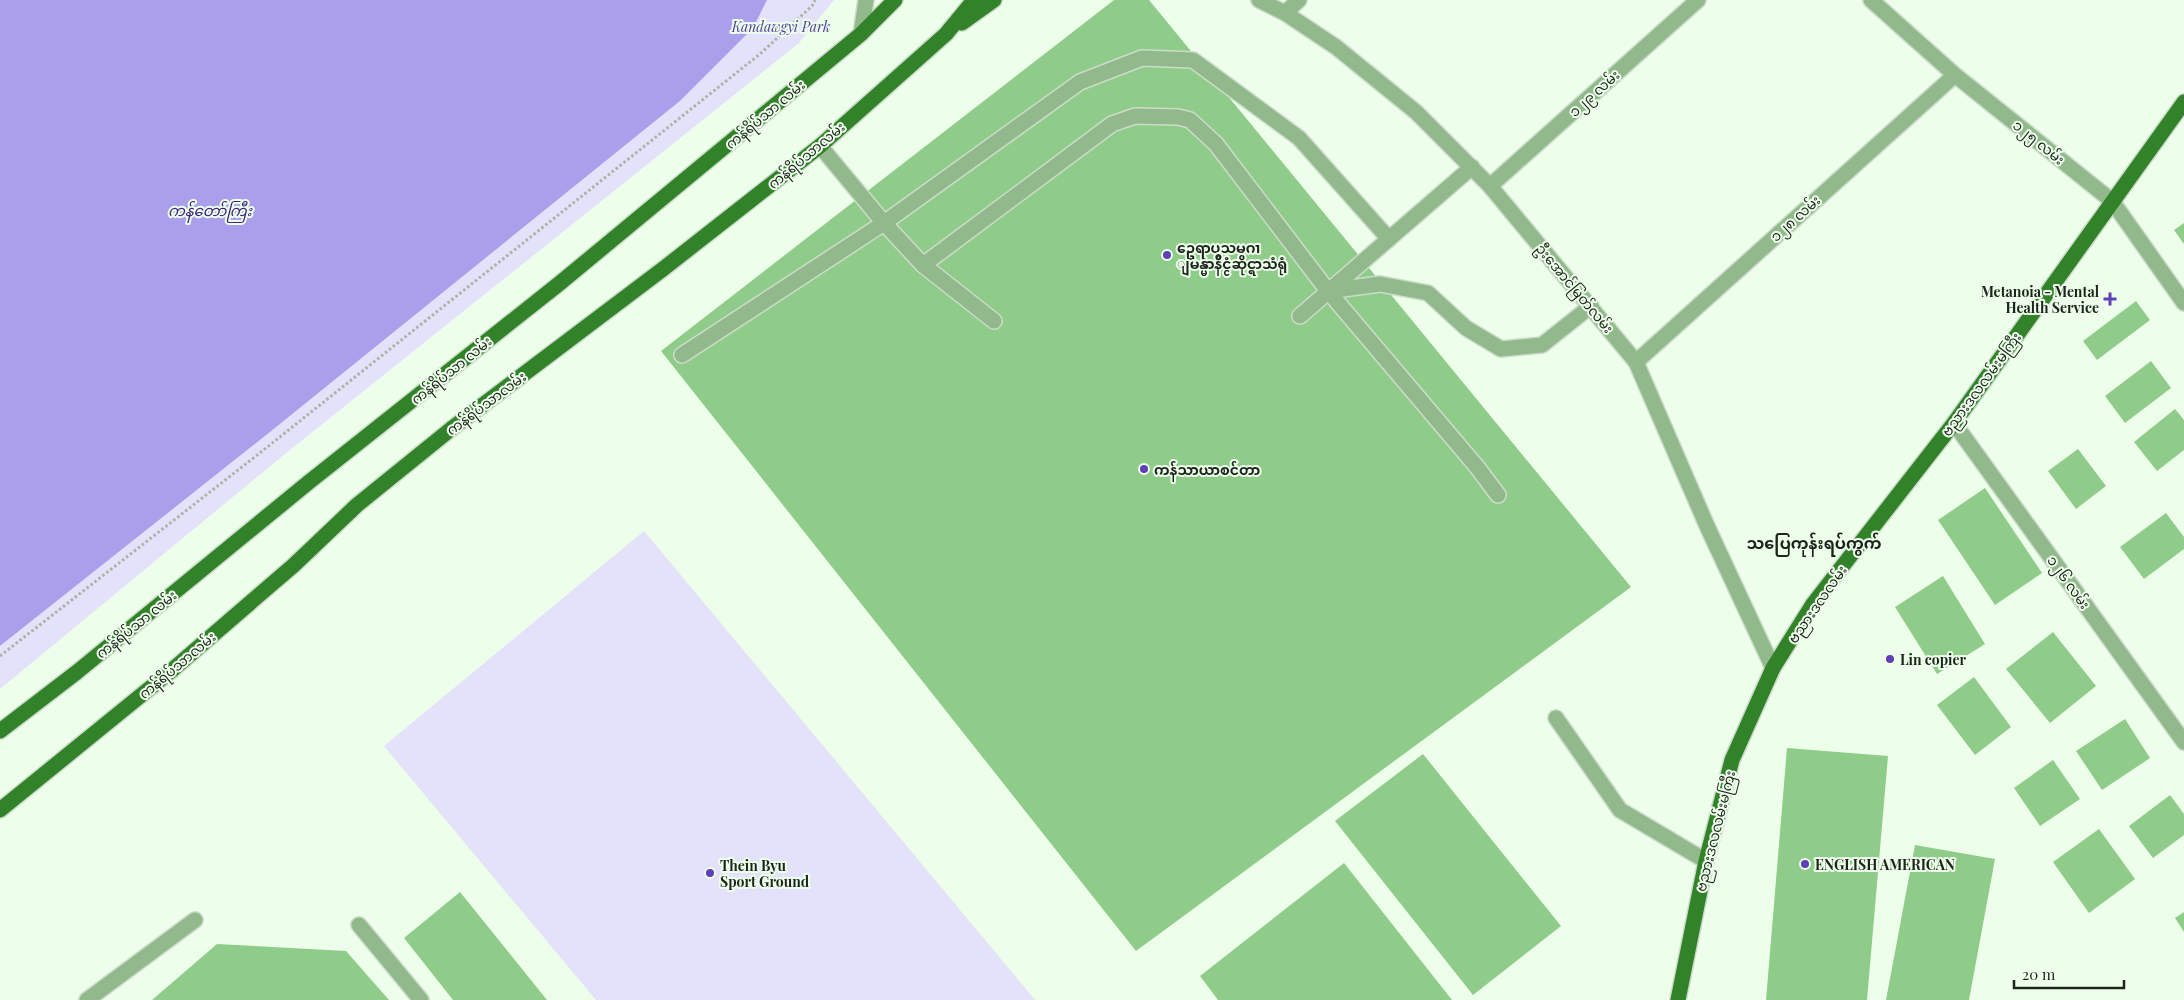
<svg xmlns="http://www.w3.org/2000/svg" width="2184" height="1000" font-family="'Playfair Display','Noto Sans Myanmar',serif">
	<rect width="100%" height="100%" fill="#edffeb"/>
	<!-- green -->
	<g fill="#e4e1fa">
		<path d="M767,0H834L799,43L280,458L0,689V646L270,432L680,101L752,28Z"/>
		<path d="M644,531L1035,1000H596L384,746Z"/>
	</g>
	<!-- water -->
	<path fill="#ab9fec" d="M0,0H767L753,28L680,101L270,432L0,646Z"/>
	<!-- building -->
	<g fill="#90cc89">
		<path d="M1114,0H1149L1631,587L1136,951L661,351Z"/>
		<path d="M2184,223V244L2174,230Z"/>
		<path d="M2136,301L2150,320L2097,360L2083,341Z"/>
		<path d="M2151,361L2171,388L2125,423L2105,396Z"/>
		<path d="M2175,409L2184,420V450L2157,471L2134,442Z"/>
		<path d="M2078,449L2106,486L2076,509L2048,471Z"/>
		<path d="M1985,488L2042,573L1995,605L1938,520Z"/>
		<path d="M2166,513L2184,537V549L2144,579L2120,547Z"/>
		<path d="M1943,576L1985,644L1937,674L1895,607Z"/>
		<path d="M2053,632L2096,686L2050,723L2006,669Z"/>
		<path d="M1974,677L2011,727L1975,755L1937,705Z"/>
		<path d="M2125,719L2150,758L2102,790L2076,751Z"/>
		<path d="M1787,748L1888,756L1867,1000H1766Z"/>
		<path d="M1423,754L1561,926L1473,995L1335,821Z"/>
		<path d="M2053,760L2080,799L2040,826L2014,788Z"/>
		<path d="M2170,795L2184,814V835L2153,858L2129,826Z"/>
		<path d="M2099,829L2135,879L2089,913L2053,862Z"/>
		<path d="M1915,845L1995,859L1969,1000H1886Z"/>
		<path d="M1344,863L1452,1000H1218L1200,976Z"/>
		<path d="M460,892L547,1000H453L404,938Z"/>
		<path d="M2184,912V932L2175,918Z"/>
		<path d="M217,944L346,951L389,1000H152Z"/>
	</g>
	<g fill="none" stroke-linecap="round" stroke-linejoin="round">
		<defs>
			<g id="minor">
				<path d="M1259,0L1285,13L1336,47L1416,112L1490,186L1636,362L1707,526L1773,668"/>
				<path d="M1871,0L1955,75L2112,201L2184,303"/>
				<path d="M1285,13L1299,0"/>
				<path d="M861,34L866,0"/>
				<path d="M820,146L884,223L923,265L994,321"/>
				<path d="M1490,186L1698,0"/>
				<path d="M923,265L1112,124L1135,116L1178,117L1190,120L1216,144L1328,291L1477,467L1498,495"/>
				<path d="M1328,291L1380,284L1428,293L1466,328L1501,349L1542,345L1591,306"/>
				<path d="M1300,316L1472,167"/>
				<path d="M682,355L884,223L1080,82L1142,58L1193,60L1299,138L1389,239"/>
				<path d="M1636,362L1955,75"/>
				<path d="M1954,423L2184,742"/>
				<path d="M1556,718L1620,810L1706,861"/>
				<path d="M359,925L421,1000"/>
				<path d="M87,1000L195,920"/>
			</g>
			<g id="major">
				<path d="M962,23L994,0"/>
				<path d="M0,731L77,672L309,482L560,283L861,34L895,0"/>
				<path d="M0,810L171,671L294,565L357,505L451,429L663,269L820,146L946,34L974,0"/>
				<path d="M1678,1000L1706,861L1732,760L1773,668L1813,604L1954,423L2184,102"/>
			</g>
		</defs>
		<!-- minor casing -->
		<use href="#minor" stroke="#ccdcca" stroke-width="18"/>
		<!-- major casing -->
		<use href="#major" stroke="#ccdcca" stroke-width="18"/>
		<!-- path -->
		<path stroke="#a7b5a5" stroke-width="3" stroke-dasharray="2.5 2.5" stroke-linecap="butt" d="M0,656L256,456L760,54L812,6L815,0"/>
		<!-- minor -->
		<use href="#minor" stroke="#91b98c" stroke-width="15"/>
		<!-- major -->
		<use href="#major" stroke="#32822a" stroke-width="15"/>
	</g>
	<!-- markers -->
	<g fill="#5f3eb6" stroke="#edffeb" stroke-width="2">
		<circle cx="1167" cy="255" r="5"/>
		<path d="M2107.5 291.5h5v5h5v5h-5v5h-5v-5h-5v-5h5z"/>
		<circle cx="1144" cy="469" r="5"/>
		<circle cx="1890" cy="659" r="5"/>
		<circle cx="1805" cy="864" r="5"/>
		<circle cx="710" cy="873" r="5"/>
	</g>
	<g text-anchor="middle" dominant-baseline="central" stroke-width="4" stroke-linejoin="round" paint-order="stroke">
		<!-- park labels -->
		<g font-size="14" font-style="italic" fill="#533d97" stroke="#edffeb">
			<text x="781" y="26">Kandawgyi Park</text>
		</g>
		<!-- street labels -->
		<g font-size="14" fill="#1d241c" stroke="#edffeb">
			<text transform="translate(1594 93) rotate(-42)">၁၂၉ လမ်း</text>
			<text transform="translate(765 114) rotate(-40)">ကန်ရိပ်သာ လမ်း</text>
			<text transform="translate(2039 142) rotate(39)">၁၂၅ လမ်း</text>
			<text transform="translate(806 155) rotate(-40)">ကန်ရိပ်သာလမ်း</text>
			<text transform="translate(1795 218) rotate(-42)">၁၂၈ လမ်း</text>
			<text transform="translate(1575 288) rotate(50)">ဦးအောင်မြတ်လမ်း</text>
			<text transform="translate(451 370) rotate(-39)">ကန်ရိပ်သာ လမ်း</text>
			<text transform="translate(1981 384) rotate(-54)">ဗညားဒလလမ်းမကြီး</text>
			<text transform="translate(486 403) rotate(-37)">ကန်ရိပ်သာလမ်း</text>
			<text transform="translate(2069 582) rotate(54)">၁၂၆ လမ်း</text>
			<text transform="translate(1817 604) rotate(-55)">ဗညားဒလလမ်း</text>
			<text transform="translate(136 624) rotate(-39)">ကန်ရိပ်သာ လမ်း</text>
			<text transform="translate(177 665) rotate(-40)">ကန်ရိပ်သာလမ်း</text>
			<text transform="translate(1715 831) rotate(-76)">ဗညားဒလလမ်းမကြီး</text>
		</g>
		<!-- poi labels -->
		<g font-size="14" font-weight="bold" fill="#1d241c" stroke="#edffeb" text-anchor="start">
			<text x="1177" y="247">ဥေရာပသမဂၢ<tspan x="1177" dy="16">ျမန္မာနိဳင္ငံဆိုင္ရာသံရုံ</tspan></text>
			<text x="2099" y="291" text-anchor="end">Metanoia - Mental<tspan x="2099" dy="16">Health Service</tspan></text>
			<text x="1154" y="469">ကန်သာယာစင်တာ</text>
			<text x="1900" y="659">Lin copier</text>
			<text x="1815" y="864">ENGLISH AMERICAN</text>
			<text x="720" y="865">Thein Byu<tspan x="720" dy="16">Sport Ground</tspan></text>
		</g>
		<!-- water labels -->
		<g font-size="15" font-style="italic" fill="#3e247d" stroke="#edffeb">
			<text x="210" y="210">ကန်တော်ကြီး</text>
		</g>
		<!-- quarter labels -->
		<g font-size="16" font-weight="bold" fill="#1d241c" stroke="#edffeb">
			<text x="1814" y="542">သပြေကုန်းရပ်ကွက်</text>
		</g>
	</g>
	<!-- scale -->
	<path d="M2014 980v8h110v-8" fill="none" stroke="#1d241c" stroke-width="2.5"/>
	<text x="2022" y="980" font-size="15" fill="#1d241c" stroke="#edffeb" stroke-width="4" paint-order="stroke">20 m</text>
</svg>
